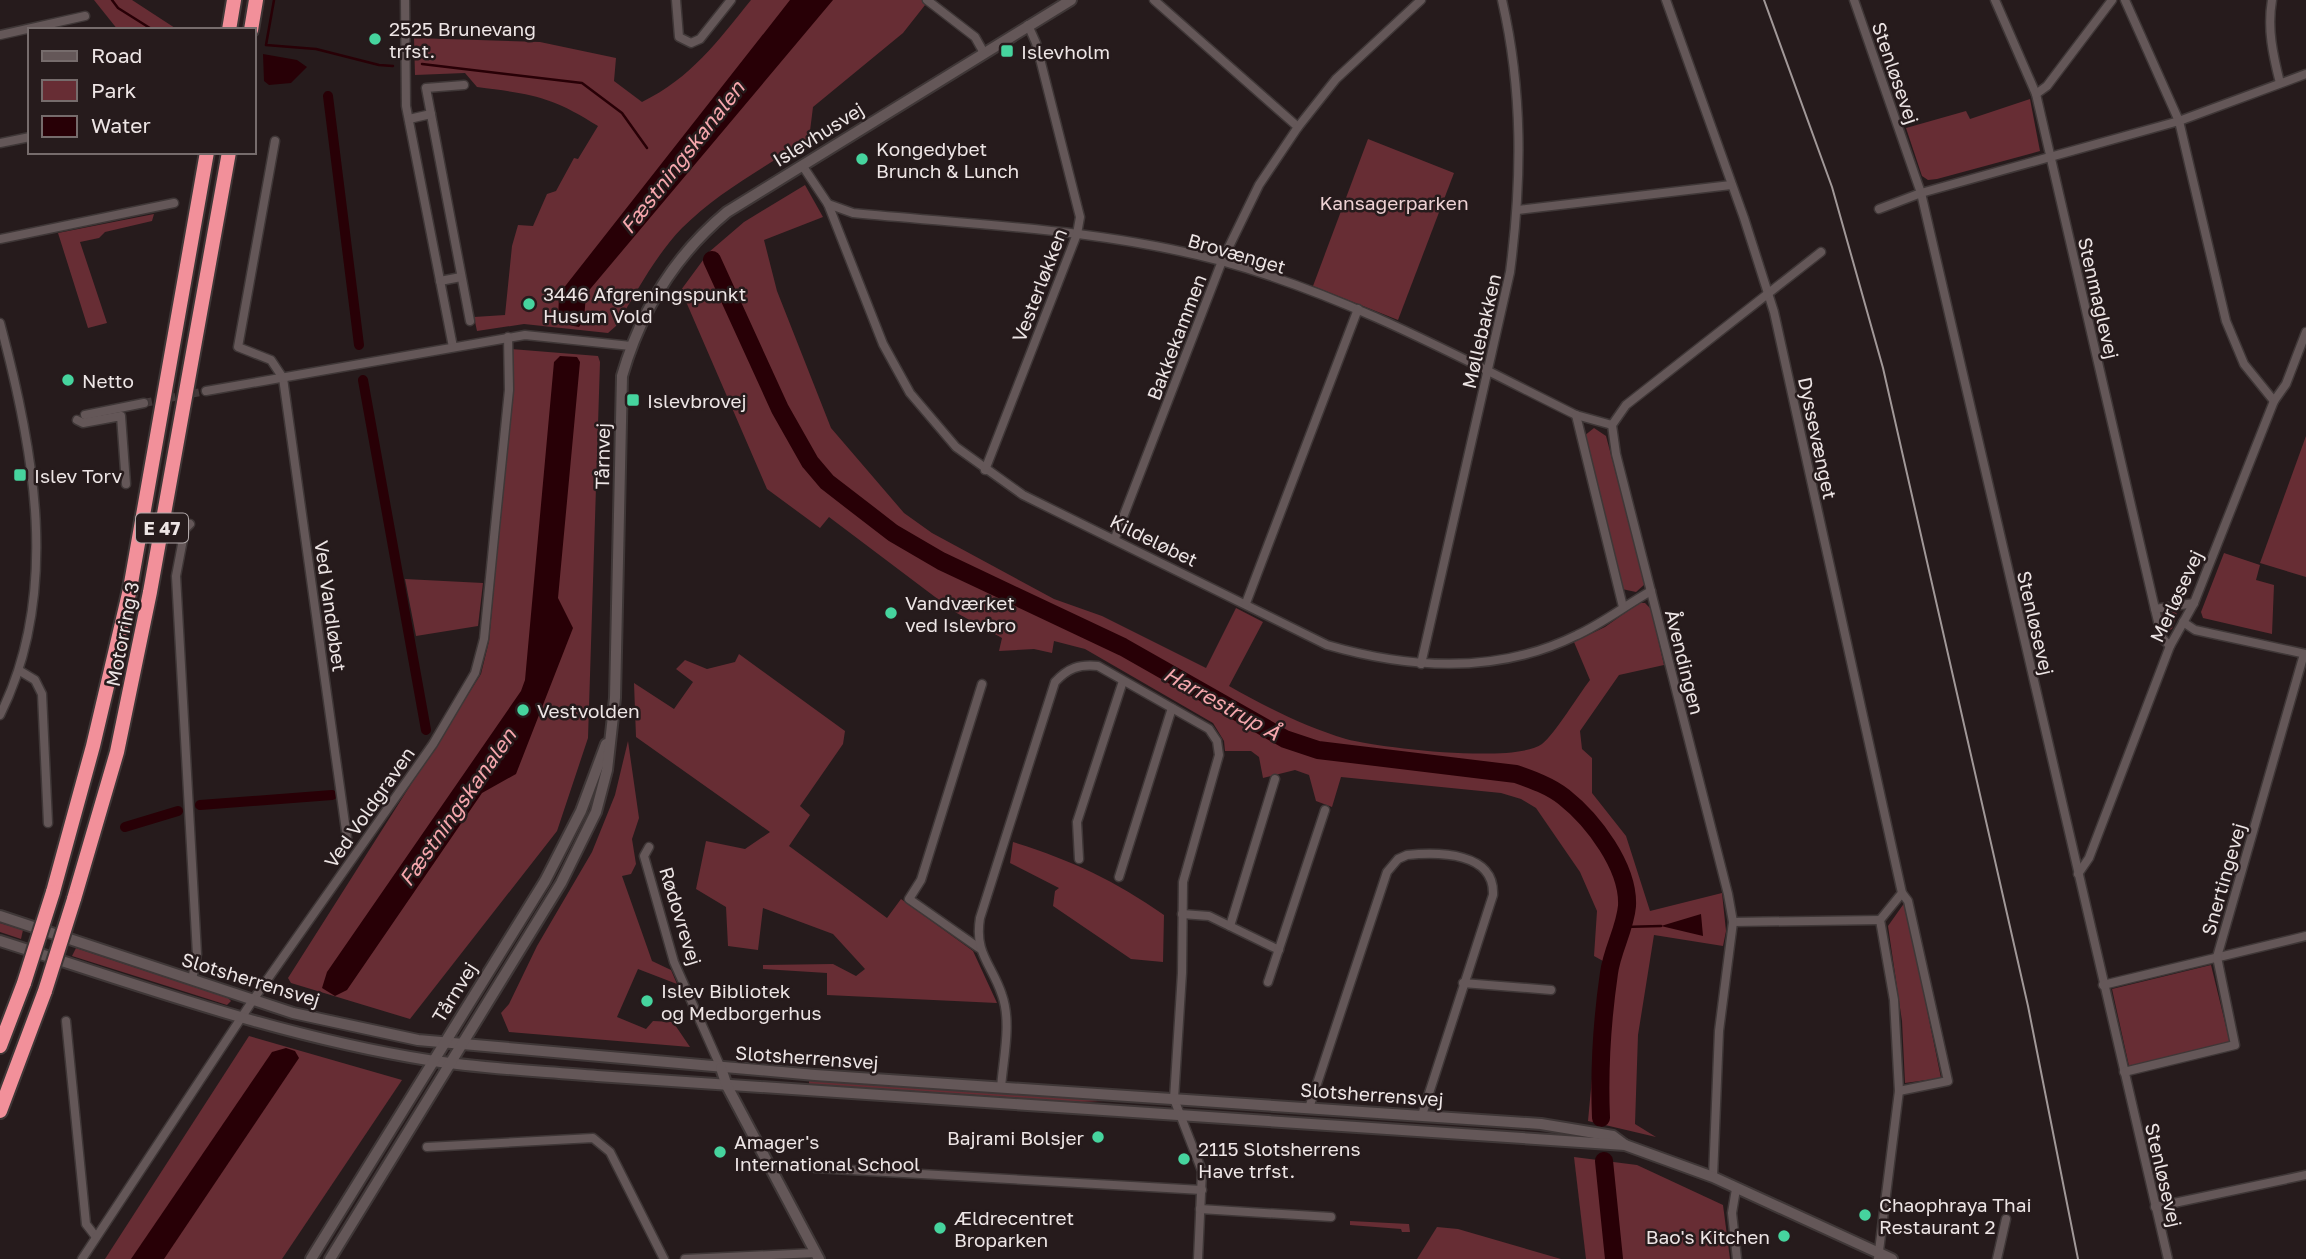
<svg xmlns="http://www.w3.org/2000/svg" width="2306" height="1259" font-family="'Golos Text',sans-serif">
	<rect width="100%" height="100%" fill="#261b1c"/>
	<!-- green -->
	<g fill="#672d34">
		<path d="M94,0H132L175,28L118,30Z"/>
		<path d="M751,0H929L903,33L813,107L809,139C766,166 718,192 682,228C655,256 636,293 616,326L608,333L524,324L477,331L474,317L505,315L512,246L518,225L533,226L547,194L556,191L574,158L578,159L598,126C551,96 532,94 477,87L465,73L415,75L414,38L540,42L616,58L614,81L642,102C691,78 717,42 751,0Z"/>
		<path d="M2030,99L2040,151L1937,179L1928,180L1922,176L1906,128L1966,111L1970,119Z"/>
		<path d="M1368,139L1454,173L1398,320L1313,286Z"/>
		<path d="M805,185L823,217L764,240L777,291L831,428L904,513L932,533L1054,599L1102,616L1206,668L1236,608L1263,622L1229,686C1266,707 1305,727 1346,739C1380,748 1515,764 1542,744C1555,734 1579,694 1590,680L1574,642L1605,627L1639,603H1645L1651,609L1664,665L1619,675L1580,731L1582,749L1592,758V793L1626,836L1650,911L1722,893L1726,931L1723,946L1654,935L1638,1035L1635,1124L1656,1137L1588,1121L1603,961L1594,956L1597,911L1580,872L1536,808L1521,799L1501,793L1341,777L1332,807L1316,801L1309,775L1295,770L1263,778L1259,757L1251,751H1225L1224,741L1213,723L1085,649L1054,641L1052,653L1034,649L999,651L1002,638L955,612L829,517L820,528L767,489L681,290L709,252L744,222Z"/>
		<path d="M154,214L152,221L105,232L99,238L80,242L107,323L88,328L58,233Z"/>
		<path d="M511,349L598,356L600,362L588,738L557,831L410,1019L291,983L288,978L481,674L489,641L514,372Z"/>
		<path d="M1594,428L1606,436L1645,584L1636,592L1622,589L1584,436Z"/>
		<path d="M2306,436V577L2260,563Z"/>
		<path d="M2224,553L2260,565L2256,580L2274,585L2272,634L2203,618L2201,612Z"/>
		<path d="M405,579L483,583L478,626L416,636Z"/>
		<path d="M2173,610L2177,614L2172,629L2167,631L2162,613Z"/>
		<path d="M739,654L845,731L843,744L800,806L810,815L789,846L887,918L901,899L973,951L997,1003L827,995V973L763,969V965L833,964L856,976L865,969L833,934L763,908L758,950L728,946L726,907L696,889L706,841L745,849L770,832L636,737L634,683L674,709L693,682L676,669L685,660L707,669L735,662Z"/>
		<path d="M628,741L639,818L632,839L636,864L631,874L622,876L652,961L671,970L677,984L638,969L617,1017L646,1029L653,1021L673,1022L690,1047L509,1032L501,1013L509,1004L537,946L592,852L615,795Z"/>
		<path d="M1013,842C1071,860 1114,880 1164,915L1163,962L1131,959L1053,906L1055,891L1059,888L1010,863Z"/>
		<path d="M1905,902L1941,1078L1905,1083L1902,1021L1888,926Z"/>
		<path d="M0,923L23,930L21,939L0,932Z"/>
		<path d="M76,948L228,998L231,1001L227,1005L72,956Z"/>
		<path d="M2211,965L2230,1043L2129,1066L2112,989Z"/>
		<path d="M249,1036L402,1080L282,1259H105Z"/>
		<path d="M825,1080L1105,1098L1104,1101L1081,1102L809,1084V1081Z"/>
		<path d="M1574,1157L1637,1165L1723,1205L1730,1259H1586Z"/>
		<path d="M1350,1221L1409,1224L1410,1232H1402L1401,1229L1350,1225Z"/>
		<path d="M1437,1227L1458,1229L1561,1259H1417Z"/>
	</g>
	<!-- water -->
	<g fill="#280006">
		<path d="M790,0H833L586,294L584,320L579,327L558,323L559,294Z"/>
		<path d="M263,54L297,60L307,67L291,83L269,85L264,81Z"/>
		<path d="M560,356L577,357L580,362L558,598L573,628L516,774L482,793L347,990L335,996L322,988L327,972L521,691L525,680L554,362Z"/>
		<path d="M1701,914L1703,936L1661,926Z"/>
		<path d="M286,1048L295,1051L299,1058L164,1259H131L272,1052Z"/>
	</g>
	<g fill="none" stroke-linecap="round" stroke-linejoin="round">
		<!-- stream -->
		<g stroke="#280006" stroke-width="2.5">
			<path d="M112,0L118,8L153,30"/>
			<path d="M274,0L266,45L316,49L379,65L393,66"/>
			<path d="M422,64L582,83L622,113L647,148"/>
			<path d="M1623,927L1661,926"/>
		</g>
		<!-- canal -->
		<g stroke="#280006" stroke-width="10">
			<path d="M328,96L359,345"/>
			<path d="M363,380L426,730"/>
			<path d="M200,805L332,795"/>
			<path d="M125,827L178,811"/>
		</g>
		<!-- river -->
		<g stroke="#280006" stroke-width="18">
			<path d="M712,260L780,409L810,462L827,482L893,533L941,561L1123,647L1285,739L1318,750L1516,774C1533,780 1550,786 1564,797C1593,820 1629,867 1627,906C1625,929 1612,950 1609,973C1602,1021 1599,1070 1601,1118"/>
			<path d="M1604,1161L1614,1259"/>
		</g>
		<!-- street-tunnel -->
		<path stroke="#44393a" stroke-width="8" stroke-dasharray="8 4" stroke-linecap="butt" d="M144,403L206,391"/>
		<defs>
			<g id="street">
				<path d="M405,0L406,106L453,347"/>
				<path d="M676,0L679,37L691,43L700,39L731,0"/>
				<path d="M927,0L975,37L984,53"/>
				<path d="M1154,0L1298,127"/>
				<path d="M1666,0L1744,218L1774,312L1902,893L1880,920L1894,1000L1899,1091L1878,1259"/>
				<path d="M1854,0L1921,193L2168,1259"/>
				<path d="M1995,0L2036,94L2155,609L2162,638L2170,646"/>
				<path d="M2125,0L2179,121L2226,321L2244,364L2274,401"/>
				<path d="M2272,0C2267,29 2273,55 2280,83"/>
				<path d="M0,35L85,16"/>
				<path d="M464,85L426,88L470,321"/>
				<path d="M2036,94L2047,86L2112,0"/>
				<path d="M409,119L431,114"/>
				<path d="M275,141L238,347L271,360L283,378L347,838"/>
				<path d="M0,143L30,137"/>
				<path d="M802,165L828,204L883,344L910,393L956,447L1023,495L1327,645C1410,669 1497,675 1577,635C1603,623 1626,605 1651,591"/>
				<path d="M828,204L853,213C976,225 1102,229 1221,261C1346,295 1461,358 1576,415L1612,425"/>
				<path d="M1879,209L1921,193L2179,121L2306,74"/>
				<path d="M1518,210L1731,185"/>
				<path d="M0,239L174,203"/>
				<path d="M440,281L461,277"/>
				<path d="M0,323C34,449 61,593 0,715"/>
				<path d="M206,391L525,335L631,346"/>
				<path d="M85,415L144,403"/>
				<path d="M1576,415L1623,607"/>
				<path d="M77,420L83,423L121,416L126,484"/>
				<path d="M985,470L1077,234L1080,217L1036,43L1028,25"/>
				<path d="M190,524L185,529L176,576L197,954L192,980"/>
				<path d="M1115,538L1222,261L1259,185L1298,127L1336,79L1421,0"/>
				<path d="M1246,603L1358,309"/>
				<path d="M2155,609L2194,603"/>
				<path d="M2183,622L2195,630L2306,654"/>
				<path d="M1421,664L1510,272C1522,180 1523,91 1502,0"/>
				<path d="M20,671L35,680L42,694L48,823"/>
				<path d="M649,847L644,856L674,962L721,1068"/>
				<path d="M1079,859L1077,822L1123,681"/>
				<path d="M2078,874L2089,858L2170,646L2194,603L2274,401L2286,384L2306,332"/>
				<path d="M1119,877L1172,708"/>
				<path d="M1182,914L1209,916L1279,950"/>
				<path d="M1733,922L1880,920"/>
				<path d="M1230,926L1275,779"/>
				<path d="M979,948L909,899L921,880L982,684"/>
				<path d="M1268,982L1325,810"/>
				<path d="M1463,983L1551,990"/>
				<path d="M2103,985L2306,936"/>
				<path d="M66,1021L86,1224L96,1237"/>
				<path d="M2124,1072L2235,1045L2217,957L2304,654"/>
				<path d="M1001,1088C1003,1059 1012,1023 1002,995C992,964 974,954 980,918L1055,682C1068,668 1079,664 1098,666L1209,729L1217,741L1219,755L1183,882L1182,973L1174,1099L1202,1171L1198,1259"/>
				<path d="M1899,1091L1948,1081L1908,901L1902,893"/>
				<path d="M1309,1108L1387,872L1398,859L1407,855C1439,852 1495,852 1493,895L1422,1115"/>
				<path d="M427,1147L593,1138L610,1152L664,1259"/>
				<path d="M815,1168L1202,1190"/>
				<path d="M1713,1177L1719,1031L1733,922L1728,894L1616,454L1612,425L1626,405L1821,252"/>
				<path d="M1736,1189L1732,1213L1737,1259"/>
				<path d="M2155,1207L2306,1175"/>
				<path d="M1200,1209L1331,1217"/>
				<path d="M82,1259L253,1000L433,744L475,673L484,639L494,537L509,390L508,337"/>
				<path d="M685,1259L815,1253"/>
				<path d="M1997,1259L2006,1219"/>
			</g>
			<g id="secondary">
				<path d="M0,916L293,1013L418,1040L815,1075L1541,1124L1613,1136L1625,1145"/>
				<path d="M0,941C141,986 282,1037 428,1060C484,1069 541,1071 597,1076L1625,1145L1713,1177L1892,1259"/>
				<path d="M721,1068L727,1086L819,1259"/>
				<path d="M311,1259L545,881L581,811L606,744"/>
				<path d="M330,1259L561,883L596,812L607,770L615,698L622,376C641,310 674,256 727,212L1071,0"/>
			</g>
			<g id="highway">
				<path d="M229,30L234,0"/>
				<path d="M251,30L256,0"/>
				<path d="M53,892L93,746L130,589L207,152"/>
				<path d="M74,899L117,752L150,592L229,152"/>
				<path d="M0,1046L24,983"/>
				<path d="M0,1111L45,991"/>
			</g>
		</defs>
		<!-- street casing -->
		<use href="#street" stroke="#3f3737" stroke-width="11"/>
		<!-- secondary casing -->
		<use href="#secondary" stroke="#3f3737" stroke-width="14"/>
		<!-- highway casing -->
		<use href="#highway" stroke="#3f3737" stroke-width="18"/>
		<!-- street -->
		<use href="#street" stroke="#645758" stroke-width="8"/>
		<!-- secondary -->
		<use href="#secondary" stroke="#645758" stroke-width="10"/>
		<!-- highway -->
		<use href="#highway" stroke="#f2909a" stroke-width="14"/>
		<!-- tram -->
		<path stroke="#a19898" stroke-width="2" d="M1764,0L1832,187L1883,368L2028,1006L2078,1259"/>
		<defs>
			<g id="highway-bridge">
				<path d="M24,983L53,892"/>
				<path d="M45,991L74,899"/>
			</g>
		</defs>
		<!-- highway-bridge casing -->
		<use href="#highway-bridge" stroke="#3f3737" stroke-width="18" stroke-linecap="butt"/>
		<!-- highway-bridge -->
		<use href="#highway-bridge" stroke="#f2909a" stroke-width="14"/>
	</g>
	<!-- markers -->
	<g fill="#46d49e" stroke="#261b1c" stroke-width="2.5">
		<circle cx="375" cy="39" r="7"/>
		<rect x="1000" y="44" width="14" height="14" rx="3.5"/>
		<circle cx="862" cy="159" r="7"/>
		<circle cx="529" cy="304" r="7"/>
		<circle cx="68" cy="380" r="7"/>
		<rect x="626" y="393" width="14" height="14" rx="3.5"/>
		<rect x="13" y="468" width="14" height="14" rx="3.5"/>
		<circle cx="891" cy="613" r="7"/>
		<circle cx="523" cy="710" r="7"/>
		<circle cx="647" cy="1001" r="7"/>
		<circle cx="1098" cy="1137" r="7"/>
		<circle cx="720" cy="1152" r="7"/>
		<circle cx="1184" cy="1159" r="7"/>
		<circle cx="1865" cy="1215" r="7"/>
		<circle cx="940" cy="1228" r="7"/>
		<circle cx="1784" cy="1236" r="7"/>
	</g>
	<g text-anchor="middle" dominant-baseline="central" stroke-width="5" stroke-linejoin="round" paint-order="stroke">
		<!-- shield labels -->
		<rect fill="#261b1c" stroke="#b1a8a9" stroke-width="2" x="136" y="513.5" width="52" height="29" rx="5"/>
		<g font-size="18" font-weight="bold" fill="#ede5e5">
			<text x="162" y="528">E 47</text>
		</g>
		<!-- poi labels -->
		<g font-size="19" fill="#ede5e5" stroke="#261b1c" text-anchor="start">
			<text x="389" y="28">2525 Brunevang<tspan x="389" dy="22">trfst.</tspan></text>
			<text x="1021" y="51">Islevholm</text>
			<text x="876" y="148">Kongedybet<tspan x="876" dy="22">Brunch &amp; Lunch</tspan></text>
			<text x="543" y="293">3446 Afgreningspunkt<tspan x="543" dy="22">Husum Vold</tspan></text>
			<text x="82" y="380">Netto</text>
			<text x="647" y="400">Islevbrovej</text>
			<text x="34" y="475">Islev Torv</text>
			<text x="905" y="602">Vandværket<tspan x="905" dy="22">ved Islevbro</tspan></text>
			<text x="537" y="710">Vestvolden</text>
			<text x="661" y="990">Islev Bibliotek<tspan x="661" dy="22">og Medborgerhus</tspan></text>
			<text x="1084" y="1137" text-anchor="end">Bajrami Bolsjer</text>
			<text x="734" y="1141">Amager's<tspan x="734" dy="22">International School</tspan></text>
			<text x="1198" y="1148">2115 Slotsherrens<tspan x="1198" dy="22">Have trfst.</tspan></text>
			<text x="1879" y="1204">Chaophraya Thai<tspan x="1879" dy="22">Restaurant 2</tspan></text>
			<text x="954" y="1217">Ældrecentret<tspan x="954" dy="22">Broparken</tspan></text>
			<text x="1770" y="1236" text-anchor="end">Bao's Kitchen</text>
		</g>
		<!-- street labels -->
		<g font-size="19" fill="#ede5e5" stroke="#261b1c">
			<text transform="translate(1896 73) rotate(71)">Stenløsevej</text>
			<text transform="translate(818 134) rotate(-32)">Islevhusvej</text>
			<text transform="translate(1237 253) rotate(16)">Brovænget</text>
			<text transform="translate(1039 285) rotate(-69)">Vesterløkken</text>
			<text transform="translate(2099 298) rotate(77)">Stenmaglevej</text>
			<text transform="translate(1481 331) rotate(-77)">Møllebakken</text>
			<text transform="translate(1176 337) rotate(-69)">Bakkekammen</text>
			<text transform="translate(1818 438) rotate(78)">Dyssevænget</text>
			<text transform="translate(602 456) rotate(-89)">Tårnvej</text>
			<text transform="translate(1154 540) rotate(26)">Kildeløbet</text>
			<text transform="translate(2176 596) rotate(-65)">Merløsevej</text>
			<text transform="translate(331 606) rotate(82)">Ved Vandløbet</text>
			<text transform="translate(2036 623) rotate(77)">Stenløsevej</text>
			<text transform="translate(122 634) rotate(-79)">Motorring 3</text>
			<text transform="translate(1685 662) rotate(76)">Åvendingen</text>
			<text transform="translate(369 807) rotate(-55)">Ved Voldgraven</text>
			<text transform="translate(2223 879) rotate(-74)">Snertingevej</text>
			<text transform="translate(681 916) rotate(73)">Rødovrevej</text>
			<text transform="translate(251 979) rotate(17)">Slotsherrensvej</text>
			<text transform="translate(454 992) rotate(-58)">Tårnvej</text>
			<text transform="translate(807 1057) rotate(4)">Slotsherrensvej</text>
			<text transform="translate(1372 1094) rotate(4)">Slotsherrensvej</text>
			<text transform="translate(2164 1175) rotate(77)">Stenløsevej</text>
		</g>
		<!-- park labels -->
		<g font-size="19" fill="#eed2d4" stroke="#261b1c">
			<text x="1394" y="202">Kansagerparken</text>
		</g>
		<!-- water labels -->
		<g font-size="21" font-style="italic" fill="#f6a7ad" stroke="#261b1c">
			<text transform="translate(682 157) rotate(-52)">Fæstningskanalen</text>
			<text transform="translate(1222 703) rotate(29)">Harrestrup Å</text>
			<text transform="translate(457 807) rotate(-55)">Fæstningskanalen</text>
		</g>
	</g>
	<!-- legend -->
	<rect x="28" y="28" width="228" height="126" fill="#261b1c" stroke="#766c6c" stroke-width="2"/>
	<rect x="42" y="51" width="35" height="10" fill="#645758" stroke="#766c6c" stroke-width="2"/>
	<text x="91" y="63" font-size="21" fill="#ede5e5">Road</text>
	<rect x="42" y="80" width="35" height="21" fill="#672d34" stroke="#766c6c" stroke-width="2"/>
	<text x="91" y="98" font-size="21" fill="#ede5e5">Park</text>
	<rect x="42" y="116" width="35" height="21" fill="#280006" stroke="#766c6c" stroke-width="2"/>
	<text x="91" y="133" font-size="21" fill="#ede5e5">Water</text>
</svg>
